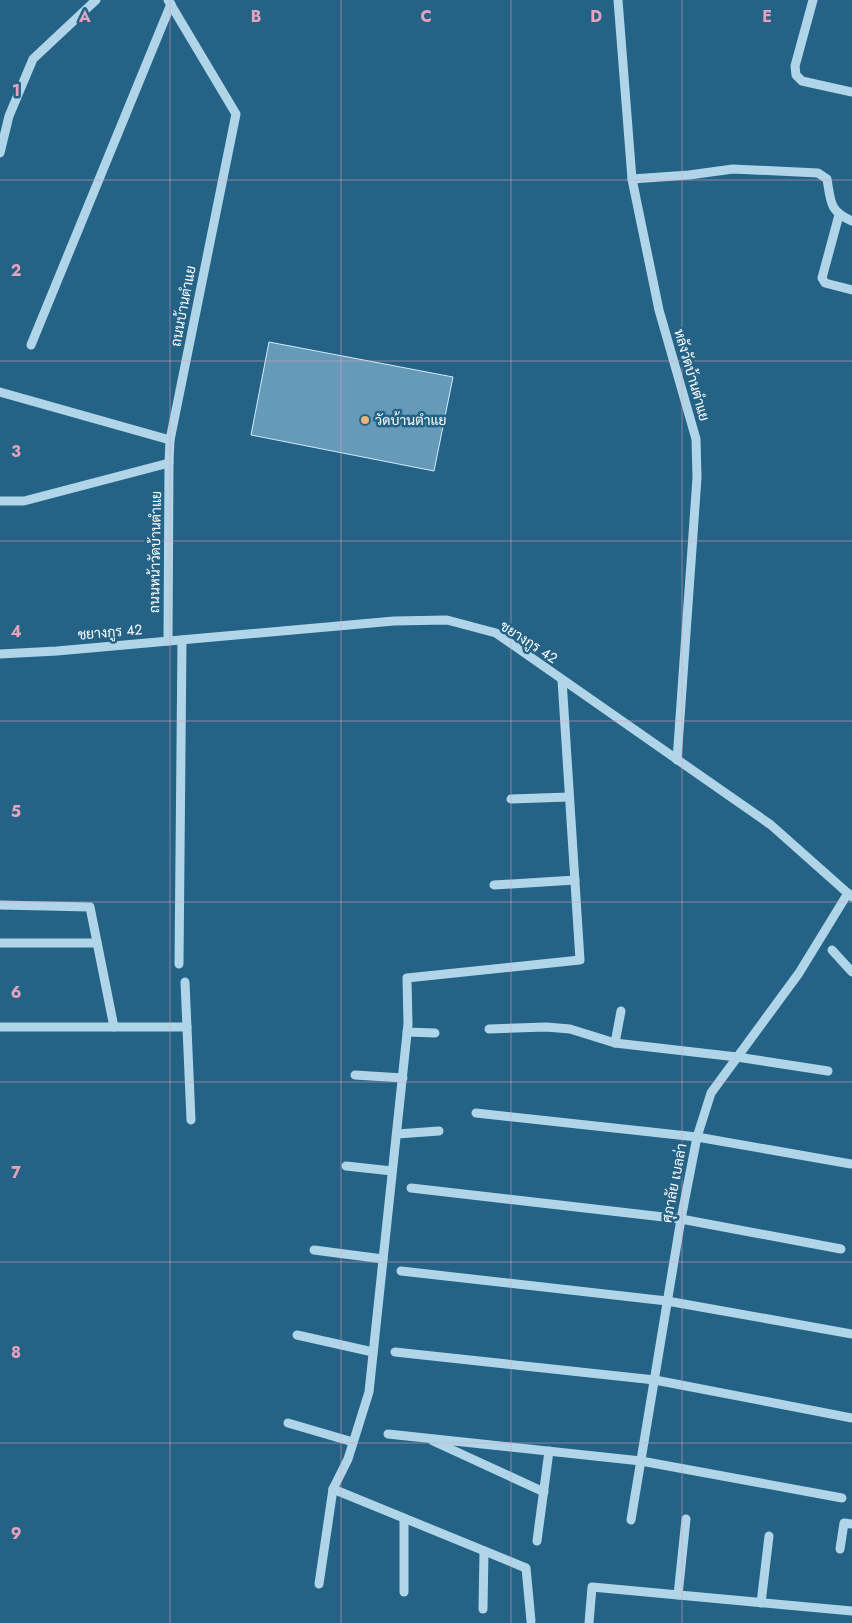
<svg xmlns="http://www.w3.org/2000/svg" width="852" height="1623" font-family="Jost,Sarabun,sans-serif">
	<rect width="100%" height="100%" fill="#256386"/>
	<!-- building -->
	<path fill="#659bb9" stroke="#d3ebf7" d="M269,342L453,377L434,471L251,435Z"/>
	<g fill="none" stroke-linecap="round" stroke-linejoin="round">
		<!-- minor -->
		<g stroke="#b0d5e8" stroke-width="9">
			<path d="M618,0L632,179L659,310L696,439L697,478L677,760"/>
			<path d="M813,0L795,66L796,75L802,81L852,92"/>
			<path d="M0,153L9,116L33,59L96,0"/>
			<path d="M632,179L689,175L733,169L818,173L827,179C831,202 829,211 852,221"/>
			<path d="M839,215L822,278L825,283L852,290"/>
			<path d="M31,345L171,4"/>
			<path d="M0,392L170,440"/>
			<path d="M0,501H24L169,463L170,440L236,114L168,0"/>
			<path d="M168,641L169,463"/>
			<path d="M0,654L57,651L394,621L447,620L496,633L771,825L852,897"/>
			<path d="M511,799L569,797"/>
			<path d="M494,885L575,880"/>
			<path d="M0,905L90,907L114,1027"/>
			<path d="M0,943H97"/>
			<path d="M832,950L852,972"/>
			<path d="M179,964L182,640"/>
			<path d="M185,982L191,1120"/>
			<path d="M0,1027H187"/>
			<path d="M489,1029L546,1027L570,1029L615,1043L737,1057L828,1071"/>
			<path d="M407,1032L435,1033"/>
			<path d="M615,1043L621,1011"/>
			<path d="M355,1075L403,1078"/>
			<path d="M476,1113L697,1137L851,1164"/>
			<path d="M397,1134L439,1131"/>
			<path d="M346,1166L392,1171"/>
			<path d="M411,1188L681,1219L841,1249"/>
			<path d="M314,1250L383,1259"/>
			<path d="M401,1271L667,1301L852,1334"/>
			<path d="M297,1335L373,1352"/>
			<path d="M395,1352L655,1380L852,1418"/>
			<path d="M288,1423L353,1442"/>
			<path d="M388,1434L641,1461L842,1498"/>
			<path d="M433,1441L544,1492"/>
			<path d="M333,1489L526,1568L531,1621"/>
			<path d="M631,1520L681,1219L697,1137L711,1093L799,973L848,893"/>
			<path d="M537,1541L549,1451"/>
			<path d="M840,1549L844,1523L852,1524"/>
			<path d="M319,1584L333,1489L348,1459L369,1392L408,1024L407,978L580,960L562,680"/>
			<path d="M404,1592V1519"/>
			<path d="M678,1595L686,1519"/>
			<path d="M761,1603L769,1536"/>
			<path d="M483,1609L484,1551"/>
			<path d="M589,1623L592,1587L852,1611"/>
		</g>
	</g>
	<!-- grid -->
	<path fill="none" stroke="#e7a3bd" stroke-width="1" stroke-opacity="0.55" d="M170,0V1623M341,0V1623M511,0V1623M682,0V1623M0,180H852M0,361H852M0,541H852M0,721H852M0,902H852M0,1082H852M0,1262H852M0,1443H852"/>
	<!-- markers -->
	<circle fill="#f2b474" stroke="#256386" stroke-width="2" cx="365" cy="420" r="5"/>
	<g text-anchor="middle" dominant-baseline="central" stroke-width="5" stroke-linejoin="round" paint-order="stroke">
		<!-- street labels -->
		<g font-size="14" fill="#fff" stroke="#256386">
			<text transform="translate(183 306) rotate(-79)">ถนนบ้านตำแย</text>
			<text transform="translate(692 375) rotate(74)">หลังวัดบ้านตำแย</text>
			<text transform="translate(155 552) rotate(-89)">ถนนหน้าวัดบ้านตำแย</text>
			<text transform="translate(110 632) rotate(-5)">ชยางกูร 42</text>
			<text transform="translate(529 642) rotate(33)">ชยางกูร 42</text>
			<text transform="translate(674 1183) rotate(-79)">ศุภาลัย เบลล่า</text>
		</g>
		<!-- poi labels -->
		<g font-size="14" fill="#fff" stroke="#256386" text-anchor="start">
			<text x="375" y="420">วัดบ้านตำแย</text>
		</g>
	</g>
	<g font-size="16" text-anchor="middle" font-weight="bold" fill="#e7a3bd" stroke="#256386" stroke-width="5" stroke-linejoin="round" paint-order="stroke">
		<text x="85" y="22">A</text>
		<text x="256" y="22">B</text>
		<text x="426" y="22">C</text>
		<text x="596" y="22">D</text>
		<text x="767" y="22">E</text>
		<text x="16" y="96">1</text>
		<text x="16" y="276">2</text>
		<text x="16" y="457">3</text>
		<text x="16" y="637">4</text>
		<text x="16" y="817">5</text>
		<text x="16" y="998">6</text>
		<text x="16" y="1178">7</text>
		<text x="16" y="1358">8</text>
		<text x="16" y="1539">9</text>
	</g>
</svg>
